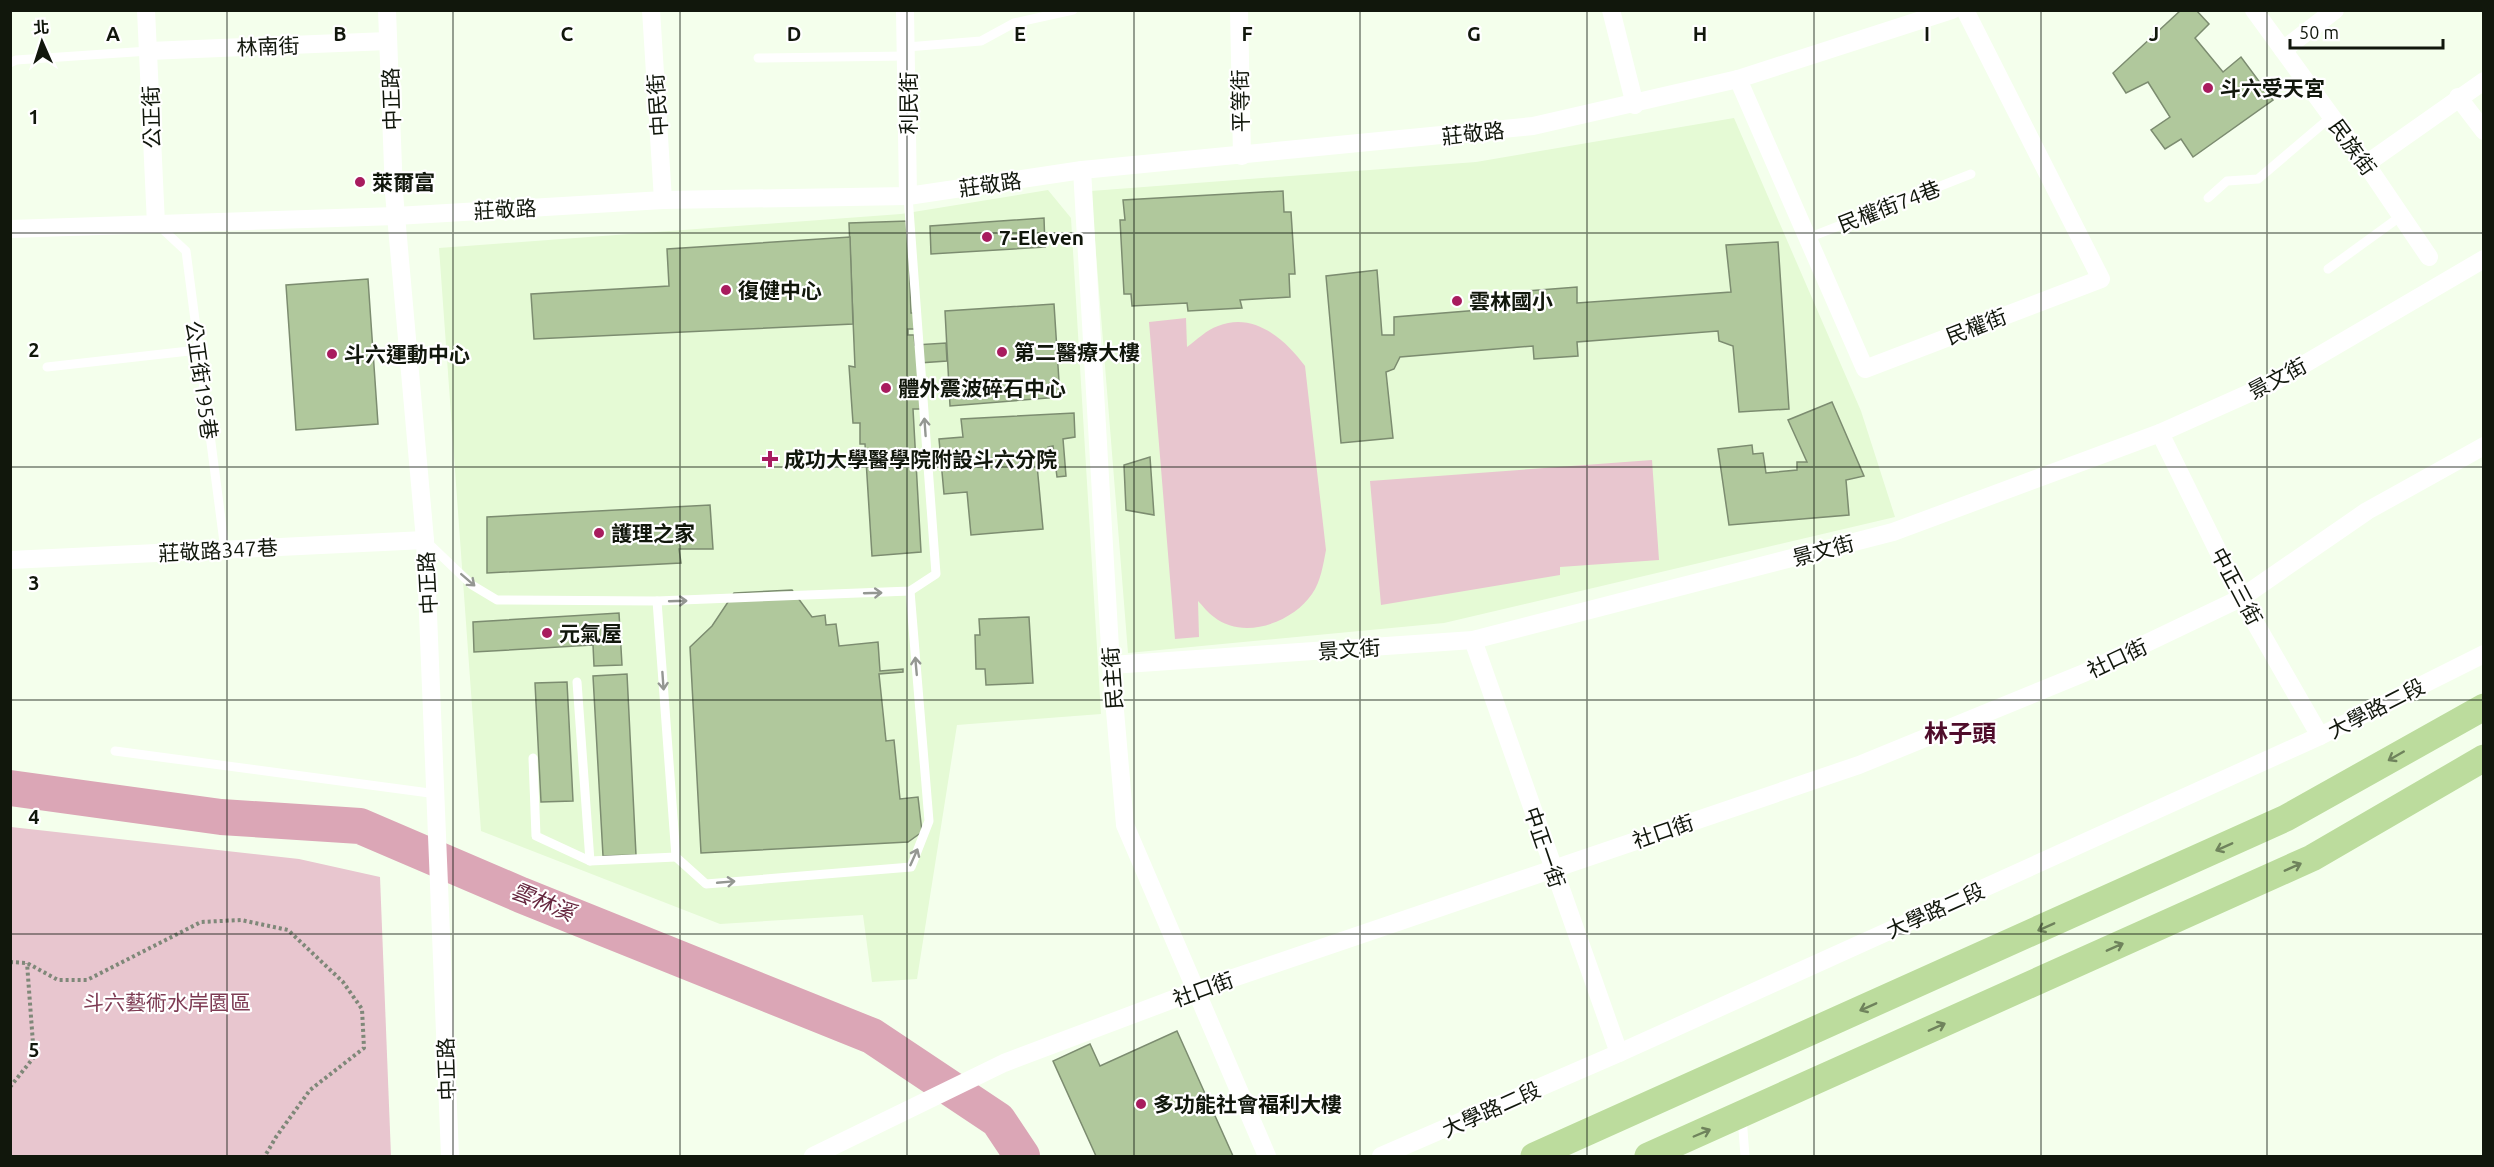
<svg xmlns="http://www.w3.org/2000/svg" width="2494" height="1167" font-family="Ubuntu,'Noto Sans TC',sans-serif">
	<rect width="100%" height="100%" fill="#f4ffec"/>
	<!-- built -->
	<g fill="#e5fad5">
		<path d="M1734,118L1861,411L1895,517L1444,623L1128,653L1091,191L1476,162Z"/>
		<path d="M1048,190L1071,218L1101,714L957,725L917,979L872,982L863,915L720,924L481,831L439,248L901,214Z"/>
	</g>
	<!-- green -->
	<g fill="#e8c6cf">
		<path d="M1186,318L1187,347C1197,340 1206,330 1218,326C1254,311 1286,340 1305,366L1326,550C1323,565 1321,581 1312,594C1293,622 1244,641 1214,617C1208,613 1203,606 1198,601L1199,637L1175,639L1149,322Z"/>
		<path d="M1652,460L1659,560L1560,567V575L1381,605L1370,481Z"/>
		<path d="M11,827L299,859L380,877L391,1156H11Z"/>
	</g>
	<g fill="none" stroke-linecap="round" stroke-linejoin="round">
		<!-- river -->
		<path stroke="#dba6b6" stroke-width="36" d="M10,788L221,817L360,826L521,895L872,1036L998,1120L1022,1156"/>
	</g>
	<!-- building -->
	<g fill="#b0c89c" stroke="#7c8c70" stroke-width="1.5">
		<path d="M2181,10H2196L2209,24L2195,38L2223,72L2241,57L2273,100L2193,157L2181,139L2165,149L2151,130L2170,117L2148,82L2126,93L2113,73Z"/>
		<path d="M1283,191L1284,212H1291L1295,274H1289L1290,297L1240,300L1242,308L1188,311L1187,303L1132,306L1131,294H1124L1120,220H1125L1123,200Z"/>
		<path d="M1044,218L1045,247L931,254L930,226Z"/>
		<path d="M908,221L911,313H915L916,329H908V335H914L915,345L946,343L947,361L919,363L922,409H913L921,552L872,556L865,444H860V423H853L849,366L855,367L849,223Z"/>
		<path d="M850,237L853,324L534,339L531,294L669,286L667,249Z"/>
		<path d="M1778,242L1789,409L1739,412L1733,346L1719,341L1718,331L1577,342L1578,356L1534,359L1533,346L1400,357L1394,369L1386,372L1393,438L1341,443L1326,276L1377,270L1382,335H1394V317L1530,306L1527,291L1577,287V303L1731,292L1726,245Z"/>
		<path d="M368,279L378,424L296,430L286,285Z"/>
		<path d="M1054,304L1060,397L950,406L945,311Z"/>
		<path d="M1832,402L1864,476L1846,480L1849,515L1729,525L1718,449L1752,445L1753,454L1763,453L1766,473L1797,470V462H1807L1788,420Z"/>
		<path d="M1074,413L1075,437L1063,439L1066,476L1057,477L1053,446L1048,447L1050,465H1037L1043,529L971,535L967,492L944,494L939,439L963,437L961,419Z"/>
		<path d="M1150,457L1154,515L1126,510L1124,465Z"/>
		<path d="M710,505L713,549H679L681,563L487,573V517Z"/>
		<path d="M792,590L812,617L825,615L826,625L836,624L839,646L878,642L880,671L903,669V672L879,674L886,741L894,740L900,799L918,797L922,832L908,842L701,853L690,647L712,626L734,593Z"/>
		<path d="M619,613L622,665L594,666L593,645L474,652L473,622Z"/>
		<path d="M1029,617L1033,683L986,685L985,669H976L975,635H980L979,619Z"/>
		<path d="M627,674L636,855L603,856L593,676Z"/>
		<path d="M567,682L573,801L541,802L535,683Z"/>
		<path d="M1177,1031L1233,1156H1096L1053,1061L1090,1044L1100,1066Z"/>
	</g>
	<g fill="none" stroke-linecap="round" stroke-linejoin="round">
		<!-- path -->
		<g stroke="#7f8879" stroke-width="4" stroke-dasharray="3 3" stroke-linecap="butt">
			<path d="M10,962L27,963L58,980H87L201,922L241,920L288,930L343,982L362,1009L364,1048L310,1090L276,1137L265,1156"/>
			<path d="M10,1087L34,1057L27,963"/>
		</g>
		<!-- lane -->
		<g stroke="#fff" stroke-width="9">
			<path d="M907,47L981,41L1014,23L1073,10"/>
			<path d="M758,58L907,56"/>
			<path d="M10,63L16,60L149,51"/>
			<path d="M2208,198L2227,181L2258,179L2331,117"/>
			<path d="M158,225L186,251L225,550"/>
			<path d="M1808,238L1971,174"/>
			<path d="M2328,269L2401,216"/>
			<path d="M47,367L198,350"/>
			<path d="M427,542L472,585L497,600L657,601L910,591L936,574L908,196"/>
			<path d="M657,601L676,857L706,884L911,867L929,821L910,591"/>
			<path d="M577,682L590,861"/>
			<path d="M115,751L437,794"/>
			<path d="M533,758L536,836L590,861L676,857"/>
			<path d="M1742,1117L1745,1156"/>
		</g>
		<!-- street -->
		<g stroke="#fff" stroke-width="18">
			<path d="M146,10L156,224"/>
			<path d="M387,10L394,193L425,540L450,1156"/>
			<path d="M651,10L663,200"/>
			<path d="M905,10L908,196"/>
			<path d="M1239,10L1242,156"/>
			<path d="M1611,10L1635,105"/>
			<path d="M2254,10L2366,164L2429,257"/>
			<path d="M2283,50L2335,10"/>
			<path d="M149,51L388,41"/>
			<path d="M1738,79L1865,369L2101,279L1965,10"/>
			<path d="M2458,97L2484,131"/>
			<path d="M2366,164L2484,81"/>
			<path d="M1082,170L1111,665L1125,825L1267,1156"/>
			<path d="M10,229L396,216L663,200L908,196L1082,170L1533,126L1738,79L1952,10"/>
			<path d="M2160,433L2241,598L2320,736"/>
			<path d="M10,560L425,540"/>
			<path d="M1473,640L1619,1053"/>
			<path d="M1111,665L1473,640L1893,532L2160,433L2272,383L2484,259"/>
			<path d="M813,1156L1004,1063L1195,991L1859,765L2084,673L2241,598L2367,511L2484,446"/>
			<path d="M1381,1156L1619,1053L2320,736L2484,654"/>
		</g>
		<!-- primary -->
		<g stroke="#bcdc9d" stroke-width="27">
			<path d="M1534,1156L2286,818L2484,707"/>
			<path d="M1648,1156L2312,858L2484,758"/>
		</g>
	</g>
	<!-- one-way arrows -->
	<defs><path id="oneway-shaft" d="M-6 0H5M1.5-3L5.5 0L1.5 3" fill="none" stroke-width="1.6" stroke-linecap="round" stroke-linejoin="round" transform="scale(1.5)"/></defs>
	<g stroke="#949792">
		<use href="#oneway-shaft" transform="translate(925 427) rotate(-94)"/>
		<use href="#oneway-shaft" transform="translate(468 580) rotate(41)"/>
		<use href="#oneway-shaft" transform="translate(873 593) rotate(-2)"/>
		<use href="#oneway-shaft" transform="translate(678 601) rotate(-2)"/>
		<use href="#oneway-shaft" transform="translate(916 666) rotate(-95)"/>
		<use href="#oneway-shaft" transform="translate(663 681) rotate(86)"/>
		<use href="#oneway-shaft" transform="translate(914 857) rotate(-66)"/>
		<use href="#oneway-shaft" transform="translate(726 882) rotate(-5)"/>
	</g>
	<g stroke="#6f835c">
		<use href="#oneway-shaft" transform="translate(2396 756) rotate(150)"/>
		<use href="#oneway-shaft" transform="translate(2224 847) rotate(156)"/>
		<use href="#oneway-shaft" transform="translate(2293 867) rotate(-24)"/>
		<use href="#oneway-shaft" transform="translate(2046 927) rotate(156)"/>
		<use href="#oneway-shaft" transform="translate(2115 947) rotate(-24)"/>
		<use href="#oneway-shaft" transform="translate(1868 1007) rotate(156)"/>
		<use href="#oneway-shaft" transform="translate(1937 1027) rotate(-24)"/>
		<use href="#oneway-shaft" transform="translate(1702 1133) rotate(-23)"/>
	</g>
	<!-- grid -->
	<path fill="none" stroke="#11170c" stroke-width="1.5" stroke-opacity="0.55" d="M227,10V1156M453,10V1156M680,10V1156M907,10V1156M1134,10V1156M1360,10V1156M1587,10V1156M1814,10V1156M2041,10V1156M2267,10V1156M10,233H2484M10,467H2484M10,700H2484M10,934H2484"/>
	<!-- markers -->
	<g fill="#a81c5e" stroke="#fff" stroke-width="2">
		<circle cx="2208" cy="88" r="6"/>
		<circle cx="360" cy="182" r="6"/>
		<circle cx="987" cy="237" r="6"/>
		<circle cx="726" cy="290" r="6"/>
		<circle cx="1457" cy="301" r="6"/>
		<circle cx="1002" cy="352" r="6"/>
		<circle cx="332" cy="354" r="6"/>
		<circle cx="886" cy="388" r="6"/>
		<path d="M767 450h6v6h6v6h-6v6h-6v-6h-6v-6h6z"/>
		<circle cx="599" cy="533" r="6"/>
		<circle cx="547" cy="633" r="6"/>
		<circle cx="1141" cy="1104" r="6"/>
	</g>
	<g text-anchor="middle" dominant-baseline="central" stroke-width="4.5" stroke-linejoin="round" paint-order="stroke">
		<!-- street labels -->
		<g font-size="21" fill="#11170c" stroke="#fff">
			<text transform="translate(268 46) rotate(-2)">林南街</text>
			<text transform="translate(391 99) rotate(-92)">中正路</text>
			<text transform="translate(1240 101) rotate(-91)">平等街</text>
			<text transform="translate(908 103) rotate(-90)">利民街</text>
			<text transform="translate(657 105) rotate(-94)">中民街</text>
			<text transform="translate(151 117) rotate(-92)">公正街</text>
			<text transform="translate(1473 133) rotate(-6)">莊敬路</text>
			<text transform="translate(2353 147) rotate(54)">民族街</text>
			<text transform="translate(990 184) rotate(-8)">莊敬路</text>
			<text transform="translate(1889 206) rotate(-21)">民權街74巷</text>
			<text transform="translate(505 209) rotate(-3)">莊敬路</text>
			<text transform="translate(1976 326) rotate(-21)">民權街</text>
			<text transform="translate(2277 378) rotate(-28)">景文街</text>
			<text transform="translate(202 380) rotate(82)">公正街195巷</text>
			<text transform="translate(218 550) rotate(-3)">莊敬路347巷</text>
			<text transform="translate(1823 550) rotate(-15)">景文街</text>
			<text transform="translate(427 583) rotate(-93)">中正路</text>
			<text transform="translate(2237 586) rotate(62)">中正三街</text>
			<text transform="translate(1349 649) rotate(-4)">景文街</text>
			<text transform="translate(2117 658) rotate(-25)">社口街</text>
			<text transform="translate(1112 678) rotate(-94)">民主街</text>
			<text transform="translate(2376 708) rotate(-27)">大學路二段</text>
			<text transform="translate(1663 831) rotate(-19)">社口街</text>
			<text transform="translate(1545 847) rotate(71)">中正一街</text>
			<text transform="translate(1935 910) rotate(-24)">大學路二段</text>
			<text transform="translate(1203 989) rotate(-20)">社口街</text>
			<text transform="translate(446 1069) rotate(-92)">中正路</text>
			<text transform="translate(1491 1109) rotate(-24)">大學路二段</text>
		</g>
		<!-- poi labels -->
		<g font-size="21" font-weight="bold" fill="#11170c" stroke="#fff" text-anchor="start">
			<text x="2220" y="88">斗六受天宮</text>
			<text x="372" y="182">萊爾富</text>
			<text x="999" y="237">7-Eleven</text>
			<text x="738" y="290">復健中心</text>
			<text x="1469" y="301">雲林國小</text>
			<text x="1014" y="352">第二醫療大樓</text>
			<text x="344" y="354">斗六運動中心</text>
			<text x="898" y="388">體外震波碎石中心</text>
			<text x="784" y="459">成功大學醫學院附設斗六分院</text>
			<text x="611" y="533">護理之家</text>
			<text x="559" y="633">元氣屋</text>
			<text x="1153" y="1104">多功能社會福利大樓</text>
		</g>
		<!-- park labels -->
		<g font-size="21" fill="#7e3c54" stroke="#fff">
			<text x="167" y="1002">斗六藝術水岸園區</text>
		</g>
		<!-- water labels -->
		<g font-size="22" font-style="italic" fill="#66273f" stroke="#fff">
			<text transform="translate(543 901) rotate(22)">雲林溪</text>
		</g>
		<!-- quarter labels -->
		<g font-size="24" font-weight="bold" fill="#4f0d2b" stroke="#fff">
			<text x="1960" y="733">林子頭</text>
		</g>
	</g>
	<g font-size="20" text-anchor="middle" font-weight="bold" fill="#11170c" stroke="#fff" stroke-width="4.5" stroke-linejoin="round" paint-order="stroke">
		<text x="113" y="41">A</text>
		<text x="340" y="41">B</text>
		<text x="567" y="41">C</text>
		<text x="794" y="41">D</text>
		<text x="1020" y="41">E</text>
		<text x="1247" y="41">F</text>
		<text x="1474" y="41">G</text>
		<text x="1700" y="41">H</text>
		<text x="1927" y="41">I</text>
		<text x="2154" y="41">J</text>
		<text x="34" y="124">1</text>
		<text x="34" y="357">2</text>
		<text x="34" y="590">3</text>
		<text x="34" y="824">4</text>
		<text x="34" y="1057">5</text>
	</g>
	<!-- border -->
	<rect width="2494" height="1167" fill="none" stroke="#11170c" stroke-width="24"/>
	<!-- north arrow -->
	<g transform="translate(42 42) rotate(357)" stroke="#ffffff" stroke-width="4.5" paint-order="stroke">
	<path d="M0-4.5L10 22L0 15L-10 22Z" fill="#11170c"/>
	<text y="-9" font-size="16" font-weight="bold" text-anchor="middle" fill="#11170c">北</text>
	</g>
	<!-- scale -->
	<path d="M2290 39v9h153v-9" fill="none" stroke="#11170c" stroke-width="3"/>
	<text x="2299" y="39" font-size="18" fill="#11170c" stroke="#ffffff" stroke-width="4.5" paint-order="stroke">50 m</text>
</svg>
